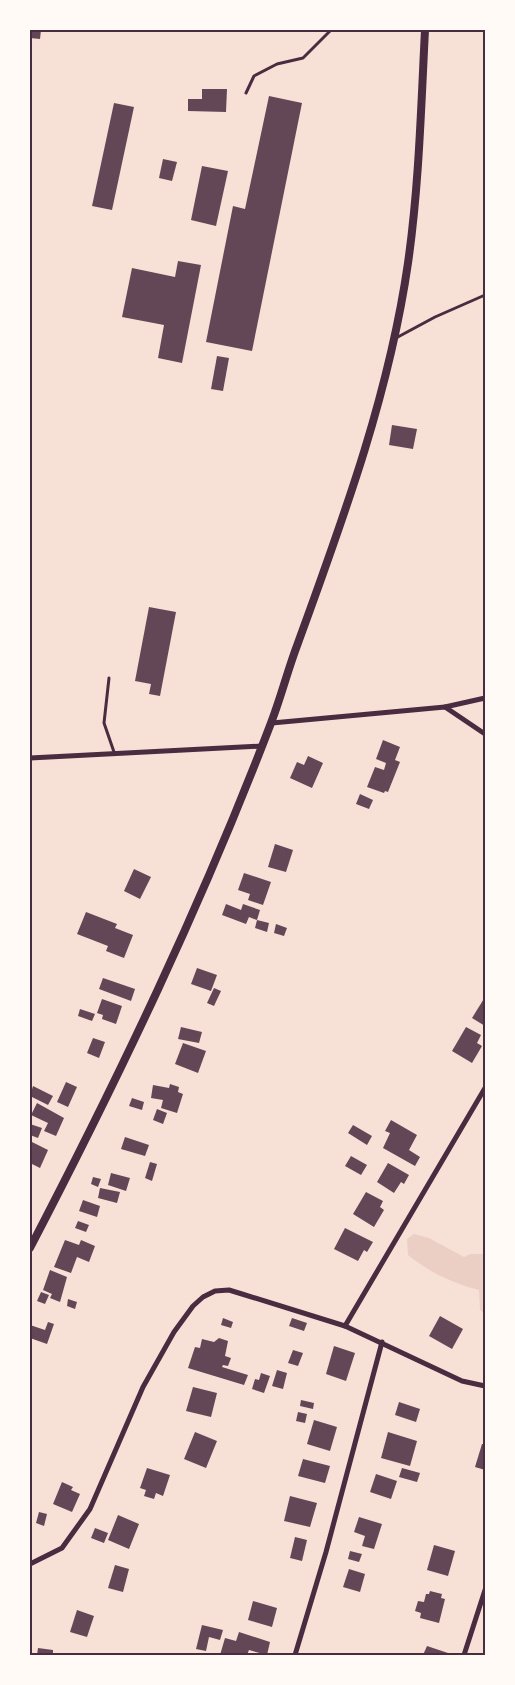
<svg xmlns="http://www.w3.org/2000/svg" width="515" height="1685" font-family="Barlow,sans-serif">
	<rect width="100%" height="100%" fill="#f7e1d7"/>
	<!-- green -->
	<path fill="#ebcfc5" d="M414,1234L429,1238L464,1257L470,1254H485V1314L480,1310L479,1290C452,1283 429,1272 408,1255L407,1239Z"/>
	<!-- building -->
	<g fill="#644757">
		<path d="M30,30H41L40,39L30,38Z"/>
		<path d="M202,89H227L226,112L188,111V99H202Z"/>
		<path d="M269,96L302,103L252,351L206,342L233,206L245,209Z"/>
		<path d="M114,103L134,107L112,210L92,206Z"/>
		<path d="M163,159L177,162L172,181L159,178Z"/>
		<path d="M202,166L228,171L216,226L191,220Z"/>
		<path d="M178,261L201,265L182,363L158,358L164,325L122,317L132,268L175,277Z"/>
		<path d="M217,356L229,358L223,391L211,389Z"/>
		<path d="M392,425L417,429L413,449L389,445Z"/>
		<path d="M149,607L176,612L160,696L149,694L151,684L135,681Z"/>
		<path d="M383,740L400,747L395,760L400,762L388,792L385,791L384,793L367,787L375,767L384,770L386,763L376,759Z"/>
		<path d="M308,756L323,763L312,788L290,778L297,762L304,765Z"/>
		<path d="M360,794L373,800L369,809L356,804Z"/>
		<path d="M275,844L293,850L286,872L268,867Z"/>
		<path d="M134,869L151,877L140,899L124,891Z"/>
		<path d="M244,873L271,882L263,905L248,900L250,894L238,890Z"/>
		<path d="M226,904L241,910L243,904L260,910L257,920L249,917L246,924L222,915Z"/>
		<path d="M86,912L117,924L115,928L133,935L124,958L106,951L108,946L77,934Z"/>
		<path d="M257,920L269,923L267,932L255,928Z"/>
		<path d="M276,924L287,928L284,936L274,933Z"/>
		<path d="M197,968L217,975L211,991L191,984Z"/>
		<path d="M103,978L135,989L131,1001L99,989Z"/>
		<path d="M214,988L221,991L214,1006L207,1003Z"/>
		<path d="M485,997V1026L472,1018Z"/>
		<path d="M102,999L122,1006L116,1024L102,1019L103,1015L97,1013Z"/>
		<path d="M80,1009L95,1014L92,1021L78,1016Z"/>
		<path d="M181,1027L202,1032L199,1043L178,1039Z"/>
		<path d="M466,1027L481,1035L477,1043L482,1046L472,1063L452,1051Z"/>
		<path d="M93,1038L105,1042L99,1058L87,1053Z"/>
		<path d="M183,1043L206,1051L198,1073L175,1064Z"/>
		<path d="M66,1082L77,1087L68,1107L57,1102Z"/>
		<path d="M170,1084L179,1087L178,1092L183,1094L177,1113L161,1108L163,1100L151,1098L153,1085L169,1088Z"/>
		<path d="M33,1086L53,1096L48,1105L30,1096Z"/>
		<path d="M132,1098L144,1102L142,1110L129,1106Z"/>
		<path d="M37,1103L64,1118L56,1136L44,1131L48,1123L31,1115Z"/>
		<path d="M157,1109L167,1113L163,1124L153,1120Z"/>
		<path d="M391,1120L417,1135L409,1150L420,1157L415,1166L383,1148L390,1133L385,1131Z"/>
		<path d="M30,1124L42,1128L38,1138L30,1135Z"/>
		<path d="M353,1125L372,1136L367,1145L348,1133Z"/>
		<path d="M125,1137L149,1145L145,1156L121,1149Z"/>
		<path d="M30,1141L48,1150L40,1168L30,1163Z"/>
		<path d="M351,1156L367,1165L361,1175L345,1166Z"/>
		<path d="M150,1162L157,1164L152,1181L145,1178Z"/>
		<path d="M388,1163L409,1175L404,1184L401,1182L394,1193L377,1182Z"/>
		<path d="M111,1173L130,1178L126,1191L108,1185Z"/>
		<path d="M93,1177L101,1179L98,1187L91,1184Z"/>
		<path d="M100,1188L120,1192L117,1203L98,1198Z"/>
		<path d="M366,1192L383,1201L380,1207L384,1210L374,1227L353,1214Z"/>
		<path d="M83,1200L100,1206L97,1217L79,1211Z"/>
		<path d="M78,1221L89,1225L86,1232L75,1228Z"/>
		<path d="M345,1228L373,1242L367,1252L364,1250L358,1261L334,1249Z"/>
		<path d="M65,1240L79,1245L81,1240L95,1246L89,1262L77,1257L71,1273L54,1267Z"/>
		<path d="M50,1270L67,1277L60,1302L50,1298L52,1294L43,1290Z"/>
		<path d="M41,1292L49,1295L45,1304L37,1301Z"/>
		<path d="M68,1299L77,1302L75,1309L67,1306Z"/>
		<path d="M440,1316L463,1329L452,1349L429,1336Z"/>
		<path d="M223,1318L233,1322L231,1328L221,1325Z"/>
		<path d="M292,1318L307,1323L304,1331L289,1326Z"/>
		<path d="M48,1322L54,1324L47,1344L30,1338V1325L45,1330Z"/>
		<path d="M219,1338L228,1341L225,1356L231,1358L228,1366L223,1365L222,1367L248,1375L244,1385L188,1368L195,1347L200,1348L202,1339L214,1342Z"/>
		<path d="M334,1346L355,1353L346,1381L326,1374Z"/>
		<path d="M293,1350L303,1353L298,1366L288,1363Z"/>
		<path d="M277,1370L287,1373L283,1389L272,1386Z"/>
		<path d="M261,1373L270,1376L264,1393L252,1389L255,1379L259,1380Z"/>
		<path d="M193,1387L217,1393L211,1417L186,1411Z"/>
		<path d="M301,1400L314,1403L313,1409L300,1406Z"/>
		<path d="M399,1402L420,1409L416,1422L395,1415Z"/>
		<path d="M298,1412L307,1414L305,1423L296,1421Z"/>
		<path d="M314,1420L337,1427L330,1451L307,1444Z"/>
		<path d="M195,1432L217,1441L206,1468L184,1459Z"/>
		<path d="M388,1432L417,1441L410,1466L381,1458Z"/>
		<path d="M482,1444H485V1470L475,1467Z"/>
		<path d="M303,1459L330,1466L325,1483L298,1476Z"/>
		<path d="M147,1468L170,1475L163,1496L156,1493L154,1499L144,1496L146,1490L140,1488Z"/>
		<path d="M402,1468L420,1473L417,1482L399,1477Z"/>
		<path d="M376,1474L397,1481L391,1499L370,1492Z"/>
		<path d="M62,1482L73,1487L71,1490L80,1494L72,1512L53,1504Z"/>
		<path d="M290,1496L317,1503L310,1527L284,1521Z"/>
		<path d="M39,1512L47,1514L44,1526L36,1523Z"/>
		<path d="M118,1515L139,1524L129,1549L108,1540Z"/>
		<path d="M359,1517L382,1524L374,1549L362,1546L365,1536L354,1532Z"/>
		<path d="M95,1528L108,1533L104,1543L91,1538Z"/>
		<path d="M295,1537L307,1540L302,1561L290,1558Z"/>
		<path d="M434,1545L455,1551L448,1576L427,1570Z"/>
		<path d="M350,1551L362,1554L359,1562L348,1559Z"/>
		<path d="M115,1565L129,1569L123,1592L108,1588Z"/>
		<path d="M349,1569L365,1574L360,1592L343,1587Z"/>
		<path d="M430,1591L442,1594L441,1598L445,1599L439,1623L420,1618L421,1613L415,1611L418,1601L424,1602L426,1594H429Z"/>
		<path d="M253,1601L277,1608L272,1627L248,1620Z"/>
		<path d="M77,1610L94,1616L87,1637L70,1632Z"/>
		<path d="M202,1625L223,1630L220,1640L209,1637L206,1651L196,1649Z"/>
		<path d="M239,1632L270,1642L267,1655L249,1650L247,1655H220L225,1638L236,1641Z"/>
		<path d="M427,1646L448,1653V1655H423Z"/>
		<path d="M38,1648L53,1650V1655H37Z"/>
	</g>
	<g fill="none" stroke-linecap="round" stroke-linejoin="round">
		<!-- service -->
		<g stroke="#4a2c40" stroke-width="3">
			<path d="M246,93L254,76L277,64L303,58L331,30"/>
			<path d="M396,338L435,317L485,295"/>
			<path d="M109,678L104,723L114,752"/>
		</g>
		<!-- minor -->
		<g stroke="#4a2c40" stroke-width="5">
			<path d="M445,707L485,698"/>
			<path d="M272,723L445,707L485,734"/>
			<path d="M30,758L262,746"/>
			<path d="M345,1326L485,1088"/>
			<path d="M30,1564L62,1548L90,1509L143,1387L174,1332L193,1306L203,1297L215,1291L229,1290L242,1294L345,1326L462,1381L485,1386"/>
			<path d="M295,1655L326,1552L382,1342"/>
			<path d="M464,1655L485,1590"/>
		</g>
		<!-- tertiary -->
		<path stroke="#4a2c40" stroke-width="8" d="M30,1248C119,1077 202,904 271,723C281,697 288,669 298,643C343,519 389,395 408,263C419,186 421,108 425,30"/>
	</g>
	<!-- border -->
	<rect width="515" height="1685" fill="none" stroke="#fffaf5" stroke-width="62"/>
	<rect x="31" y="31" width="453" height="1623" fill="none" stroke="#4a2c40" stroke-width="2"/>
</svg>
